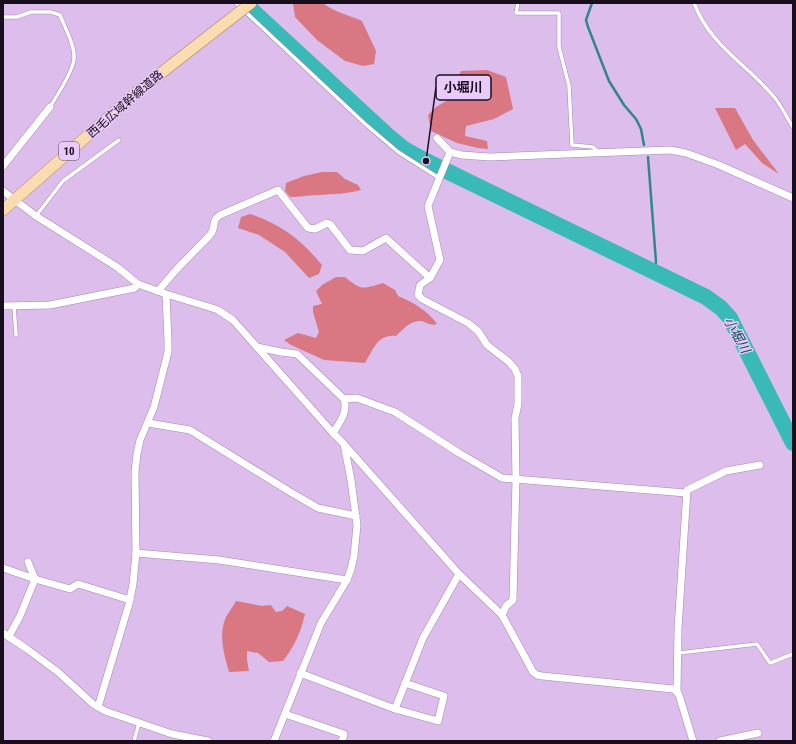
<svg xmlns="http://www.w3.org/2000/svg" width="796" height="744" font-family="'Roboto Condensed','Noto Sans JP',sans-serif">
	<rect width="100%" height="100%" fill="#dcbdec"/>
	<!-- green -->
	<g fill="#d97882">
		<path d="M293,3H323C332,11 351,16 362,21L376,51L374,64L363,66L345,61L317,40L295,17Z"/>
		<path d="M487,70L506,77L513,109L494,119L466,126L465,136L487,141L488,149L478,148L457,143L431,131L428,115L436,107L460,93L455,84L461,71Z"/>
		<path d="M715,108H735L753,140L779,174L762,163L745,144L736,150Z"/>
		<path d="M322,172H337L345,179L358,185L361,190C347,194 334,194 319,195C309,195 300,197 290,197L285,191L286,183L304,176Z"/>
		<path d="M250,214C281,224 301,240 322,265L319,274L309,278L285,252L259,235L238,228L241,217Z"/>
		<path d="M336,277H345C362,291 363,289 383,283L395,290L398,296C413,302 428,311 437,324C431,326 428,323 421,321C411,320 403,329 396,336C377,334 374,349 365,363L324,360L291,345L284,340L298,333L316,338L319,332L313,312V306L322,304L316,291L322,285Z"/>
		<path d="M236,601L262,606L271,605L276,612L282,611L287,606L305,614C301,632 294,647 283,661L269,662L258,653L247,651V660L249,671L229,672C224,654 218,635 226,617C229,612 233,606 236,601Z"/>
	</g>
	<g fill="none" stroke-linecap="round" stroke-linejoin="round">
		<!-- stream -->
		<g stroke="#30868a" stroke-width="2.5">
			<path d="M592,3L586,20L588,27L609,81L624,105L636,119L641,129L644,145"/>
			<path d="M648,157L656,262L654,272"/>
		</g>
		<!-- river -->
		<path stroke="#3ab9b9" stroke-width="16" d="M244,3L387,135L404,149L426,161L706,297L721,308L730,318L793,443"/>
		<defs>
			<g id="service">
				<path d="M236,3L364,123L398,152L439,178"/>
				<path d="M518,3L516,13H559V47L569,86L572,145L593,147L598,152"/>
				<path d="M694,3C711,47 747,64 775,98C782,107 787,118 793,127"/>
				<path d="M3,17H17L31,12H51L60,15C65,28 75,45 74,59C73,71 57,96 50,107"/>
				<path d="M36,216L63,181L119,140"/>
				<path d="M14,306L16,335"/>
				<path d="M679,653L757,644L770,663L793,654"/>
				<path d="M134,741L139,723"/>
			</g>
			<g id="minor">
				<path d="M437,138L450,152L462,155L489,157L670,150L686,153L719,165L793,198"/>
				<path d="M450,152L428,206L440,260L430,278L420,285L418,295L422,299L468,323L478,331L487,345L509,362L515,369L518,376V404L515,418L516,480L513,600L506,606L502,615"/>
				<path d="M3,166L50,107"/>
				<path d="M3,191L36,216L117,267L138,284L166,294L209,307L218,310L233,320L333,433L343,443L459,574L502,615L533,672L537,675L542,676L673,689L677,692L679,695L693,741"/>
				<path d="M158,291L176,270L210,235C217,227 210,222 220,215L278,190L308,228L315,229L327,223L330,224L350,250L363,251L386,238L430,278"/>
				<path d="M3,306L50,305L135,288L138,284"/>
				<path d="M257,347L281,352L297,354L344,399C348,412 340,422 333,433"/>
				<path d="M344,399L357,398L395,412L459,453L502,478L686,493"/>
				<path d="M148,423L190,430L292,493L318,508L356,516"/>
				<path d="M136,553L219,560L347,580"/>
				<path d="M3,568L35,579L70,589L78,584L130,600"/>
				<path d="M3,633L27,649L58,672L93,704L105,711L172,734L208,741"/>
				<path d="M9,636L20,616L35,579L28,562"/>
				<path d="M300,673L395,709L423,638L459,574"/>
				<path d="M677,692L678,629L687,490L726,471L760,465"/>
				<path d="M98,707L129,604L133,584L136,553L135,472L137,454L140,440L154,407L168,352V341L166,294"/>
				<path d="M395,709L438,721L444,696L405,683"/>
				<path d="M285,714L344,734L342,741"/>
				<path d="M274,741L321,623L347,580L351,569L354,556L357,525L351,480L344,444"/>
				<path d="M720,741L758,733"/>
			</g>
			<path id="primary" d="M3,210L136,93"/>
		</defs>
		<!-- service casing -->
		<use href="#service" stroke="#a587b4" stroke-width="4.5"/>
		<!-- minor casing -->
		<use href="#minor" stroke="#a587b4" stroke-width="8"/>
		<!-- primary casing -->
		<use href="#primary" stroke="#aa845c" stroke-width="12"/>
		<!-- service -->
		<use href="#service" stroke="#fff" stroke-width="3.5"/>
		<!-- minor -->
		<use href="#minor" stroke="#fff" stroke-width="7"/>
		<!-- primary -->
		<use href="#primary" stroke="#fbdcb1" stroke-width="11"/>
		<defs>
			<path id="primary-bridge" d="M136,93L170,66L251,3"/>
		</defs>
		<!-- primary-bridge casing -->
		<use href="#primary-bridge" stroke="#aa845c" stroke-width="12" stroke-linecap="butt"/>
		<!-- primary-bridge -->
		<use href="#primary-bridge" stroke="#fbdcb1" stroke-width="11"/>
	</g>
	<g text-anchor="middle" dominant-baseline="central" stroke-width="3" stroke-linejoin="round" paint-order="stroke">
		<!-- shield labels -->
		<rect fill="#e9caf9" stroke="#574660" stroke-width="1" x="59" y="142" width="20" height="18" rx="3"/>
		<g font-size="11" font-weight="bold" fill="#190e1e">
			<text x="69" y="151">10</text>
		</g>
		<!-- street labels -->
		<g font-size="12" fill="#190e1e" stroke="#e9caf9">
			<text transform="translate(125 104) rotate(-41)">西毛広域幹線道路</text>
		</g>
		<!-- water labels -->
		<g font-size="13" font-style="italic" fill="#004f4e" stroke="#e9caf9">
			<text transform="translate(737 335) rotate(61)">小堀川</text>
		</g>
	</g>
	<!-- callouts -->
	<path fill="none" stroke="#190e1e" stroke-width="1.5" d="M426 161L436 87"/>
	<circle fill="#190e1e" stroke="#e9caf9" stroke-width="1.5" cx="426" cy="161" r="4"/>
	<rect fill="#e9caf9" stroke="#190e1e" stroke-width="1.5" x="436" y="75" width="55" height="25" rx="4"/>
	<g font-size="13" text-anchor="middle" font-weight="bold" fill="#190e1e">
		<text x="463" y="92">小堀川</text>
	</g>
	<!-- border -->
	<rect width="796" height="744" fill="none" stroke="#190e1e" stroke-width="8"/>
</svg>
